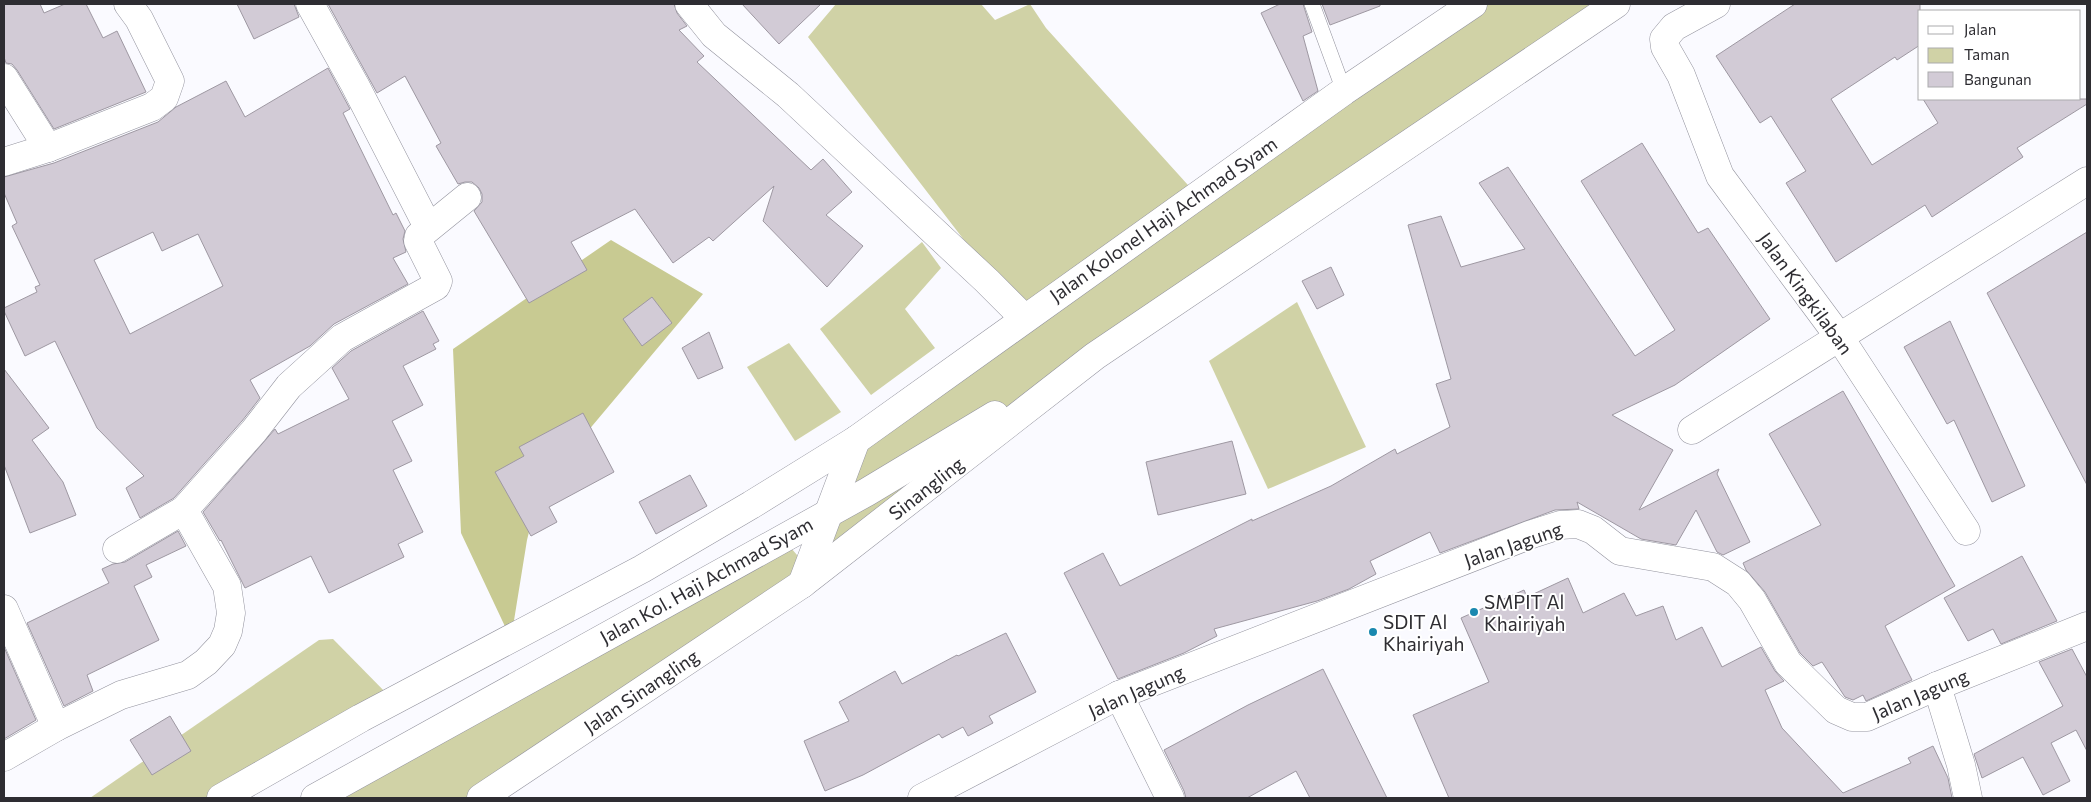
<svg xmlns="http://www.w3.org/2000/svg" width="2091" height="802" font-family="Commissioner,sans-serif">
	<rect width="100%" height="100%" fill="#fafaff"/>
	<!-- green -->
	<g fill="#d0d2a6">
		<path d="M836,4H981L995,20L1030,4L1046,28L1197,195L1473,4H1617L1388,158L802,584L481,798H318L791,548L797,555L801,565L856,440L1024,318L808,37Z"/>
		<path d="M922,242L941,268L905,309L935,348L871,395L820,329Z"/>
		<path d="M1297,302L1366,447L1268,489L1209,361Z"/>
		<path d="M789,343L841,412L795,441L747,367Z"/>
		<path d="M333,639L394,701L221,798H90L319,640Z"/>
	</g>
	<!-- forest -->
	<path fill="#c8ca92" d="M611,240L703,294L540,488L527,540L511,639L461,533L453,349Z"/>
	<!-- building -->
	<g fill="#d2cbd6" stroke="#9e98a2" fill-rule="evenodd">
		<path d="M4,4H40L44,13L65,4H86L103,38L117,31L146,92L54,129L17,70L12,64L6,63L4,57Z"/>
		<path d="M237,4H294L299,17L254,39Z"/>
		<path d="M328,4H674L677,13L687,26L679,30L704,56L697,62L811,170L823,159L852,192L826,215L863,246L827,287L763,221L774,186L713,241L709,237L673,263L635,209L571,242L587,270L529,303L474,211L482,202V194L479,188L472,182H465L458,184L436,146L441,143L405,76L377,93Z"/>
		<path d="M742,4H821L779,44Z"/>
		<path d="M1280,4H1303L1312,32L1303,36L1318,91L1303,101L1261,13Z"/>
		<path d="M1322,4H1380V6L1330,25Z"/>
		<path d="M1795,4H1920V45L1897,60L1895,57L1831,99L1872,165L1938,123L1923,99H2087V104L2017,148L2023,157L1932,217L1925,205L1836,262L1786,183L1806,171L1771,116L1760,123L1716,56Z"/>
		<path d="M328,68L350,109L343,113L393,215L396,213L405,231L403,239L406,252L393,258L408,284L334,324L310,346L250,380L260,398L242,421L174,498L140,518L126,488L144,476L97,428L55,341L25,356L4,311V308L37,292L35,287L40,285L12,226L17,223L4,193V177L54,163L158,122L176,107L226,81L245,117ZM153,232L162,251L198,234L223,286L130,334L94,260Z"/>
		<path d="M1642,143L1698,233L1708,228L1770,319L1675,385L1612,415L1673,450L1639,510L1719,469L1717,474L1750,542L1723,555L1717,552L1696,510L1676,545L1641,539L1577,502L1579,509L1555,510L1440,553L1430,532L1370,561L1376,574L1349,589L1317,601L1214,629L1217,636L1184,653L1118,679L1064,573L1103,553L1120,586L1252,519V521L1331,486L1395,449L1397,454L1450,427L1436,384L1451,379L1408,225L1441,216L1461,267L1525,249L1479,183L1508,167L1635,356L1675,330L1581,181Z"/>
		<path d="M2087,232V485L1987,293Z"/>
		<path d="M1331,267L1344,295L1317,309L1302,281Z"/>
		<path d="M652,297L672,323L642,346L623,319Z"/>
		<path d="M423,311L439,341L433,344L436,349L403,366L423,405L392,421L412,461L393,470L423,532L398,544L404,557L329,593L311,556L245,588L221,540L220,541L203,512L275,429L278,434L349,399L332,368L351,351Z"/>
		<path d="M1950,321L2025,486L1992,502L1954,420L1947,424L1904,347Z"/>
		<path d="M709,332L723,368L698,379L682,348Z"/>
		<path d="M4,369L49,428L32,440L63,482L76,515L30,533L4,465Z"/>
		<path d="M1843,391L1955,586L1885,626L1912,680L1866,701L1863,695L1853,700L1845,697L1822,662L1813,666L1800,653L1765,592L1746,570L1743,563L1821,525L1769,434Z"/>
		<path d="M583,413L614,472L549,507L557,522L531,536L495,472L524,456L519,447Z"/>
		<path d="M1232,441L1246,494L1158,515L1146,462Z"/>
		<path d="M690,475L707,506L656,534L639,502Z"/>
		<path d="M178,531L186,546L146,565L152,577L134,586L159,640L87,675L93,691L64,706L27,623L109,583L102,569L113,564L125,562Z"/>
		<path d="M2022,556L2057,621L2001,644L1993,629L1968,641L1944,598Z"/>
		<path d="M1568,578L1583,613L1624,593L1636,616L1663,606L1676,640L1702,627L1722,667L1761,647L1775,671L1784,681L1765,690L1782,728L1843,793L1911,763L1908,758L1933,746L1948,778L1952,798H1449L1413,715L1489,682L1461,618L1524,590L1527,597Z"/>
		<path d="M1006,633L1036,692L989,716L993,723L968,736L963,727L942,738L939,734L863,775L825,791L804,741L849,721L839,702L895,671L902,684L957,655L958,656Z"/>
		<path d="M4,647L36,720L4,739Z"/>
		<path d="M2072,649L2087,677V751L2076,730L2051,743L2070,781L2043,795L2023,757L1982,778L1974,754L2063,706L2039,662Z"/>
		<path d="M1323,669L1387,798H1310L1296,771L1247,798H1186L1184,791L1164,750L1248,705Z"/>
		<path d="M170,716L191,751L152,775L130,740Z"/>
	</g>
	<g fill="none" stroke-linecap="round" stroke-linejoin="round">
		<defs>
			<path id="lane" d="M1312,4L1344,91"/>
			<g id="street">
				<path d="M310,4L355,85L428,227"/>
				<path d="M689,4L714,35L788,95L987,281L1024,318"/>
				<path d="M1716,4L1674,27L1664,39L1665,47L1681,75L1720,176L1840,338L1966,531"/>
				<path d="M4,78L48,148L152,107L164,98L170,81L139,19L128,4"/>
				<path d="M4,162L48,148"/>
				<path d="M1692,430L2087,181"/>
				<path d="M117,549L184,510L254,431L289,386L342,338L436,286L438,281L418,241L419,236L467,197"/>
				<path d="M4,609L56,727"/>
				<path d="M1937,686L1961,765L1968,798"/>
				<path d="M1119,695L1170,798"/>
				<path d="M4,757L56,727L121,695L188,675L206,662L222,645L228,631L231,613L227,586L184,510"/>
				<path d="M922,798L1119,695L1532,534L1560,525L1578,524L1593,530L1620,551L1713,567L1738,583L1752,600L1788,663L1836,710L1852,717H1867L1937,686L2087,626"/>
			</g>
			<g id="secondary">
				<path d="M802,584L856,440"/>
				<path d="M221,798L361,718L642,569L751,505L856,440L1344,91L1473,4"/>
				<path d="M315,798L867,492L995,415"/>
				<path d="M481,798L802,584L1095,356L1616,4"/>
			</g>
		</defs>
		<!-- lane casing -->
		<use href="#lane" stroke="#93939e" stroke-width="16"/>
		<!-- street casing -->
		<use href="#street" stroke="#93939e" stroke-width="29"/>
		<!-- secondary casing -->
		<use href="#secondary" stroke="#93939e" stroke-width="29"/>
		<!-- lane -->
		<use href="#lane" stroke="#fff" stroke-width="15"/>
		<!-- street -->
		<use href="#street" stroke="#fff" stroke-width="28"/>
		<!-- secondary -->
		<use href="#secondary" stroke="#fff" stroke-width="28"/>
	</g>
	<!-- markers -->
	<g fill="#1a88af" stroke="#fff" stroke-width="2">
		<circle cx="1474" cy="612" r="5"/>
		<circle cx="1373" cy="632" r="5"/>
	</g>
	<g text-anchor="middle" dominant-baseline="central" stroke-width="4" stroke-linejoin="round" paint-order="stroke">
		<!-- street labels -->
		<g font-size="19" fill="#2e2d32" stroke="#fff">
			<text transform="translate(1163 219) rotate(-35)">Jalan Kolonel Haji Achmad Syam</text>
			<text transform="translate(1806 293) rotate(54)">Jalan Kingkilaban</text>
			<text transform="translate(926 488) rotate(-38)">Sinangling</text>
			<text transform="translate(1513 544) rotate(-19)">Jalan Jagung</text>
			<text transform="translate(706 580) rotate(-29)">Jalan Kol. Haji Achmad Syam</text>
			<text transform="translate(641 691) rotate(-34)">Jalan Sinangling</text>
			<text transform="translate(1136 691) rotate(-24)">Jalan Jagung</text>
			<text transform="translate(1920 694) rotate(-23)">Jalan Jagung</text>
		</g>
		<!-- poi labels -->
		<g font-size="19" fill="#2e2d32" stroke="#fff" text-anchor="start">
			<text x="1484" y="601">SMPIT Al<tspan x="1484" dy="22">Khairiyah</tspan></text>
			<text x="1383" y="621">SDIT Al<tspan x="1383" dy="22">Khairiyah</tspan></text>
		</g>
	</g>
	<!-- border -->
	<rect width="2091" height="802" fill="none" stroke="#2e2d32" stroke-width="10"/>
	<!-- legend -->
	<rect x="1918" y="10" width="162" height="90" fill="#ffffff" stroke="#ababad"/>
	<rect x="1928" y="26" width="25" height="8" fill="#ffffff" stroke="#ababad"/>
	<text x="1964" y="35" font-size="15" fill="#2e2d32">Jalan</text>
	<rect x="1928" y="48" width="25" height="15" fill="#d0d2a6" stroke="#ababad"/>
	<text x="1964" y="60" font-size="15" fill="#2e2d32">Taman</text>
	<rect x="1928" y="72" width="25" height="15" fill="#d2cbd6" stroke="#ababad"/>
	<text x="1964" y="85" font-size="15" fill="#2e2d32">Bangunan</text>
</svg>
